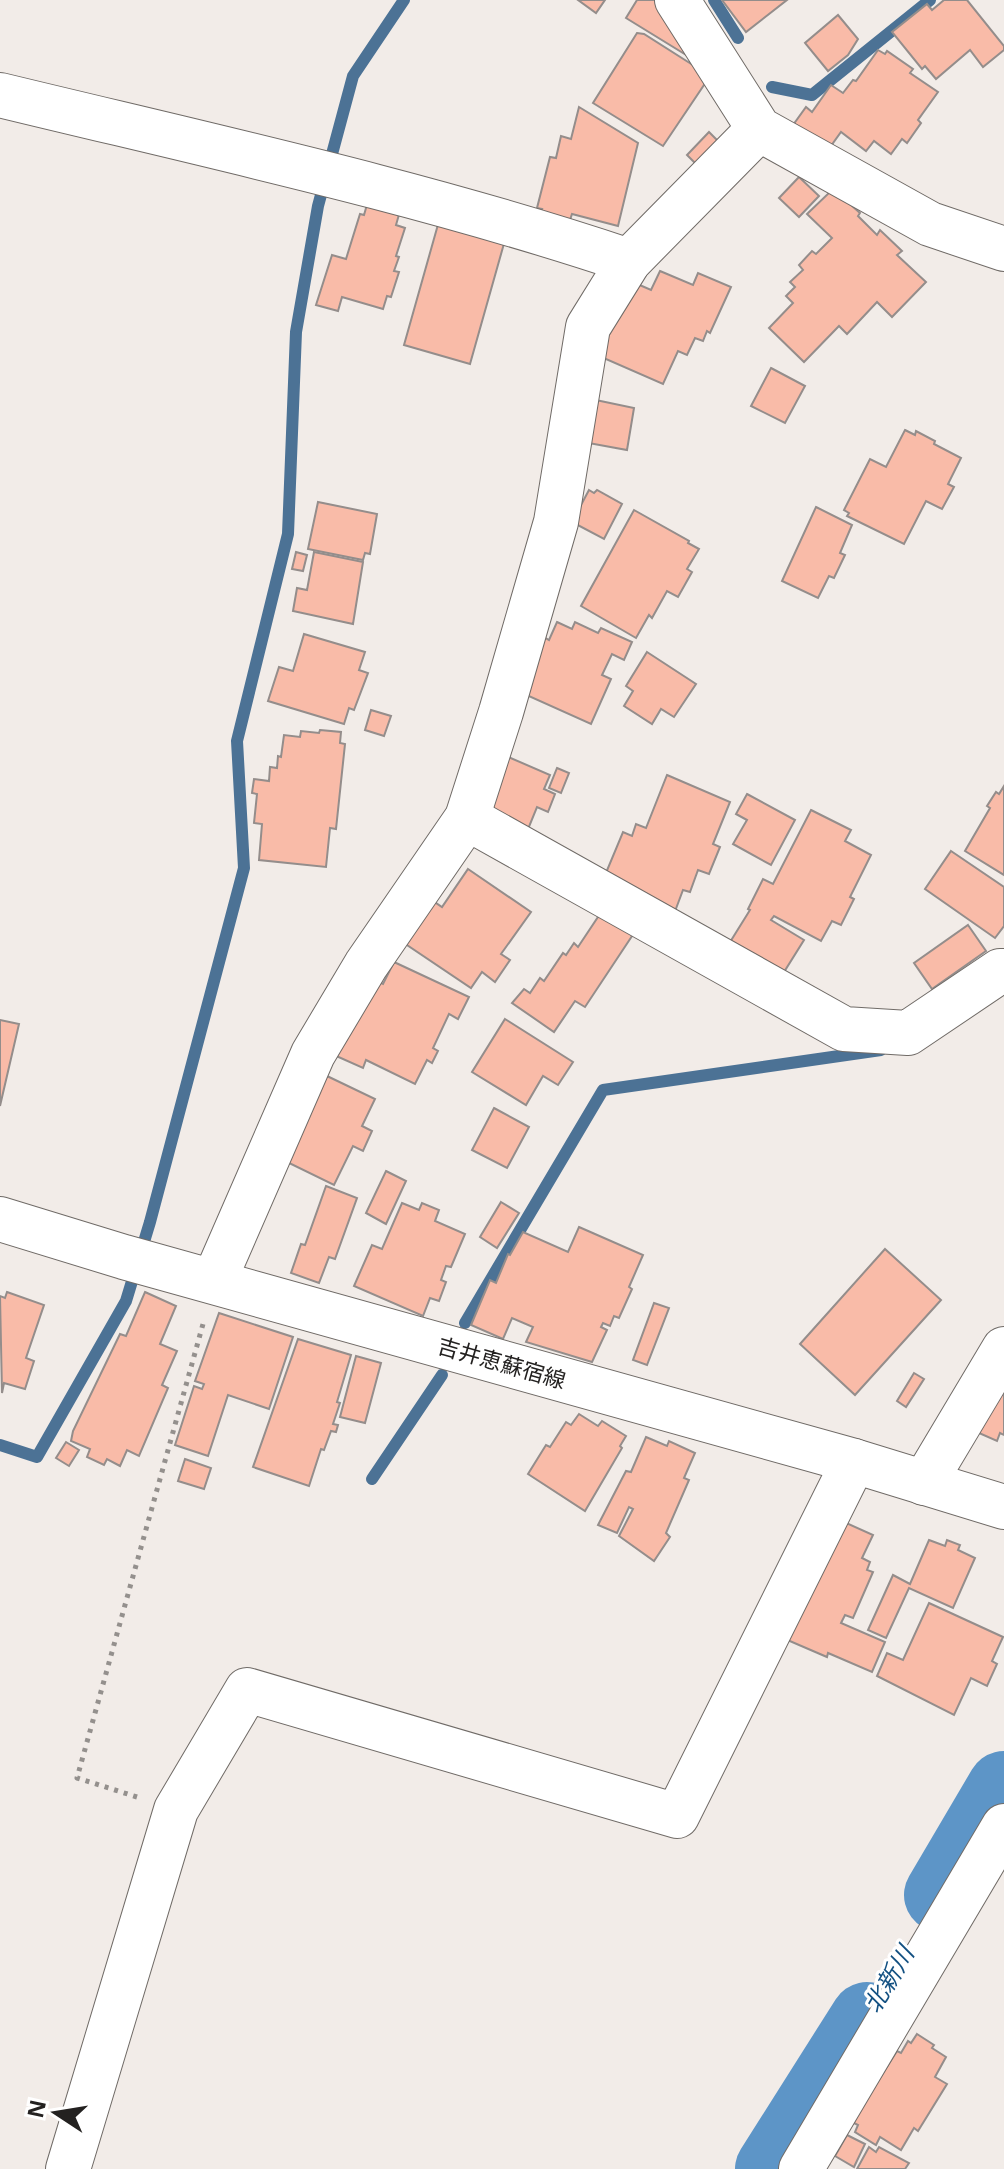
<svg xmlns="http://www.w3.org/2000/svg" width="1004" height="2169" font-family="'Noto Sans','Noto Sans JP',sans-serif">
	<rect width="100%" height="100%" fill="#f2ece8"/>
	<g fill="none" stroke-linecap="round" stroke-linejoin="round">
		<!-- stream -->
		<g stroke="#4c7295" stroke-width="12">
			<path d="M714,0L738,38"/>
			<path d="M772,87L812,95L930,0"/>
			<path d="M465,1323L603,1090L881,1050"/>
			<path d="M0,1445L37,1457L126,1301L150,1222L244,868L237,741L288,534L296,332L318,206L353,76L404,0"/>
			<path d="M372,1479L442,1375"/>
		</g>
		<!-- river -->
		<g stroke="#5d95c7" stroke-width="74">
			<path d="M941,1895L1004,1788"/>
			<path d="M772,2169L867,2019"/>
		</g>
	</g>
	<!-- building -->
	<g fill="#f9bba8" stroke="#948d8b" stroke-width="2">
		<path d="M578,0H605L596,13Z"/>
		<path d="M637,0H663L696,61L626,18Z"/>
		<path d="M722,0H787L746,32Z"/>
		<path d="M944,0H967L1004,46V50L983,67L970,50L936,79L925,66L922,69L892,32L927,4L932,10Z"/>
		<path d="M838,15L858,39L848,55L828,71L805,43Z"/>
		<path d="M637,33L644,34L707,74L708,79L663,146L593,103Z"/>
		<path d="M878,50L885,54L887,51L913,69L910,73L938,92L918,120L921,123L907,143L902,139L891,154L874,141L866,151L841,132L823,157L788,132L806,107L812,112L831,85L843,93L853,80L856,81Z"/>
		<path d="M579,107L638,143L618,226L572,214L570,220L540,213L542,209L537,208L550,157L556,158L561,136L571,139Z"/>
		<path d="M709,132L720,143L698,166L687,155Z"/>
		<path d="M799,177L819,196L799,217L779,198Z"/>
		<path d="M833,189L860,213L858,216L877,235L880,230L902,251L897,255L926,282L892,317L877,302L847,334L839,326L804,362L769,328L793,303L786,296L795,287L790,282L803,270L799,265L812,251L816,254L832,238L807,214Z"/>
		<path d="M368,201L400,211L396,225L405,228L396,256L399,257L394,271L399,272L391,297L387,296L383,309L342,297L338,311L316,305L332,255L346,259L360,214L364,215Z"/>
		<path d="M439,221L505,240L470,364L404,345Z"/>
		<path d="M660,271L693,285L698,273L731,287L710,333L707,331L703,341L695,338L687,355L678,351L663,384L599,356L628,288L635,283L651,290Z"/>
		<path d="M771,368L805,386L785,423L751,406Z"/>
		<path d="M591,399L634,408L627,450L583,442Z"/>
		<path d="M905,430L915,435L916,431L935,441L934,444L961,458L948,484L954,487L942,509L926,501L904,544L847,516L849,513L844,510L870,459L886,467Z"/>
		<path d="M589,490L594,493L597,490L622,504L604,539L572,522Z"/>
		<path d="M318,502L377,514L370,554L365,553L363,560L308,549Z"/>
		<path d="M816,507L852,525L840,553L845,555L834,578L829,576L818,598L782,581Z"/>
		<path d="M634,510L689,541L688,543L699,549L687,569L692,572L678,597L667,591L652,618L649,615L636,638L581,606Z"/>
		<path d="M296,552L307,555L303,571L292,569Z"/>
		<path d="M314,552L363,562L353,624L293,611L297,588L307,590Z"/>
		<path d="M557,622L572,629L575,622L598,633L601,628L632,642L624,660L612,654L602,675L611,679L591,724L522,693L542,636L549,640Z"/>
		<path d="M304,634L365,652L359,670L368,673L354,710L349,708L344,724L268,701L279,667L293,671Z"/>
		<path d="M647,652L696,684L674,717L661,709L652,724L624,706L633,691L626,686Z"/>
		<path d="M371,710L391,716L384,736L365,730Z"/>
		<path d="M320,730L341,732L340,743L345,744L336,829L330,828L326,867L259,860L262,824L254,823L257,794L252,793L254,779L269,781L270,767L277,768L278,756L281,757L284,735L300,737L301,731L319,733Z"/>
		<path d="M506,756L550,775L544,789L555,794L548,812L537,807L524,839L482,811Z"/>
		<path d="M557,768L569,773L561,793L549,788Z"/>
		<path d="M667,775L730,802L713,844L720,847L709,874L698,870L690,892L683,890L674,914L603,880L623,832L632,836L636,824L646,828Z"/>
		<path d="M1004,786V875L965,851L990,808L987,806L996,792L999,794Z"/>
		<path d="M747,794L795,820L771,865L733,844L747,820L736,814Z"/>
		<path d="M811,810L851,830L845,841L871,855L850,897L854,899L841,925L832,921L821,941L774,916L771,920L804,940L779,980L727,947L750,910L748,909L763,879L773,884Z"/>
		<path d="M951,851L1004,887V926L995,938L925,889Z"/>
		<path d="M468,869L531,912L501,954L510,960L495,982L482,972L471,988L404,943L433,901L442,907Z"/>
		<path d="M604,908L636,930L585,1007L575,1001L554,1032L512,1003L524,989L530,993L540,978L544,981L563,953L566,955L574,943L578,947Z"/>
		<path d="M968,925L986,951L932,989L914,963Z"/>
		<path d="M394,962L469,997L458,1019L449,1014L433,1048L438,1051L432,1063L427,1060L415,1084L366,1060L363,1068L334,1055L377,981L383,984Z"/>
		<path d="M505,1019L573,1062L558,1085L543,1076L526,1105L472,1072Z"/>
		<path d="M0,1020L19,1024L0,1106Z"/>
		<path d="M327,1076L375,1099L362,1126L372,1131L363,1151L353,1146L334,1185L285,1161Z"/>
		<path d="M494,1108L529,1127L507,1168L472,1150Z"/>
		<path d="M386,1171L406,1181L386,1224L366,1213Z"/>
		<path d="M326,1186L357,1198L335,1259L329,1257L319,1283L291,1273L301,1244L305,1245Z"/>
		<path d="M501,1202L519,1213L497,1248L480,1237Z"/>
		<path d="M402,1203L419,1210L422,1203L439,1210L435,1221L465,1234L451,1267L446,1266L441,1280L446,1282L439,1301L430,1298L423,1316L354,1286L372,1245L382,1249Z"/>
		<path d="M579,1227L643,1255L629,1287L632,1289L619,1318L614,1316L610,1326L603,1323L601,1327L607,1330L592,1362L526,1342L533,1327L512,1318L503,1339L471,1325L490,1280L496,1283L508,1254L510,1255L523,1232L568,1252Z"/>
		<path d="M885,1249L941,1300L855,1395L800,1344Z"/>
		<path d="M7,1292L44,1305L26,1358L34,1361L25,1389L4,1383L2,1393L0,1296L5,1298Z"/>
		<path d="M145,1292L176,1306L160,1344L177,1351L162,1385L168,1388L139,1456L127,1450L120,1466L107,1459L104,1465L87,1457L90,1449L71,1441L73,1431L120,1334L126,1336Z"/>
		<path d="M654,1303L669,1308L647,1365L633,1360Z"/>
		<path d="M219,1313L293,1337L269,1409L228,1395L208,1456L175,1445L194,1386L202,1389L204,1384L195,1381Z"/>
		<path d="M298,1339L351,1355L337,1402L340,1403L333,1424L338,1425L336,1432L331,1431L324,1450L321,1449L309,1486L253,1467Z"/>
		<path d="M356,1356L381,1363L365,1423L340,1417Z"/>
		<path d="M914,1373L924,1379L906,1407L897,1401Z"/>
		<path d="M1004,1388V1435L1000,1433L997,1441L979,1433Z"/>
		<path d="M579,1414L598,1426L602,1421L626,1436L620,1446L622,1448L585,1511L528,1474L546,1445L550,1447L566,1422L571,1425Z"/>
		<path d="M646,1437L667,1446L669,1441L695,1453L684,1478L689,1480L666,1533L670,1537L654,1561L619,1536L633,1509L629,1507L617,1533L598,1525L626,1471L631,1472Z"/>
		<path d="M66,1442L79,1450L69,1466L56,1458Z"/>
		<path d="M185,1459L211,1468L204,1489L178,1481Z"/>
		<path d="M844,1522L873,1535L862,1558L870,1562L867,1570L873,1572L853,1618L845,1615L841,1623L885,1642L872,1672L828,1653L827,1657L785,1639Z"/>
		<path d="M929,1540L945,1546L947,1540L960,1545L958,1550L975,1558L953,1608L909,1588L886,1638L868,1630L893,1575L910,1584Z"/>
		<path d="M929,1603L1003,1637L992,1661L997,1664L987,1686L971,1678L954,1715L877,1676L887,1653L903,1660Z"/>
		<path d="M917,2034L934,2045L932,2048L946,2057L935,2077L947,2084L918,2131L914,2128L901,2150L880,2137L876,2145L855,2132L858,2125L852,2122L897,2051L901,2053L908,2041L911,2043Z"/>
		<path d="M847,2135L865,2144L854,2167L835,2156Z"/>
		<path d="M869,2147L876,2152L879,2147L909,2163L905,2169H857Z"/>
	</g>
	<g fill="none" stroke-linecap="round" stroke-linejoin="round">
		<defs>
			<g id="minor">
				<path d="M677,0L759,129L930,224L1004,249"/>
				<path d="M0,95C210,146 423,192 629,261"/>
				<path d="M467,818L844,1029L908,1033L1000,971H1004"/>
				<path d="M214,1281L313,1054L366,965L467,818L501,712L556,522L588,327L629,261L759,129"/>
				<path d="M924,1483L1004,1349"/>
				<path d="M68,2169L176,1810L247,1690L677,1816L854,1461"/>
				<path d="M801,2169L1004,1826"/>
			</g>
			<path id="secondary" d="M0,1219L124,1257L854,1461L1004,1507"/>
		</defs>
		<!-- minor casing -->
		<use href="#minor" stroke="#706b67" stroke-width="46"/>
		<!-- secondary casing -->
		<use href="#secondary" stroke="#706b67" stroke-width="46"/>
		<!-- path -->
		<path stroke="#94908d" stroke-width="5" stroke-dasharray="4 6" stroke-linecap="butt" d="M137,1797L77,1778L203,1324"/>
		<!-- minor -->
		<use href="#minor" stroke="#fff" stroke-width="44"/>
		<!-- secondary -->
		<use href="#secondary" stroke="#fff" stroke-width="44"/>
	</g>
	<g text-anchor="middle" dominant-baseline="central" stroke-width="6" stroke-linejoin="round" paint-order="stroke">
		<!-- street labels -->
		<g font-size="22" fill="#232120" stroke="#fff">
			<text transform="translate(502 1362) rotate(16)">吉井恵蘇宿線</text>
		</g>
		<!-- water labels -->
		<g font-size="24" font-style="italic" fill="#145182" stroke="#fff">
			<text transform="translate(888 1979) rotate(-59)">北新川</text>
		</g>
	</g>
	<!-- north arrow -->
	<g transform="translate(56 2113) rotate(282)" stroke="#ffffff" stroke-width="6" paint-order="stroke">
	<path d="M0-6L14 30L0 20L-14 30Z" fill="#232120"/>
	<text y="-12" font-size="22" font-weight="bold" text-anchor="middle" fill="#232120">N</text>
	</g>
</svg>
